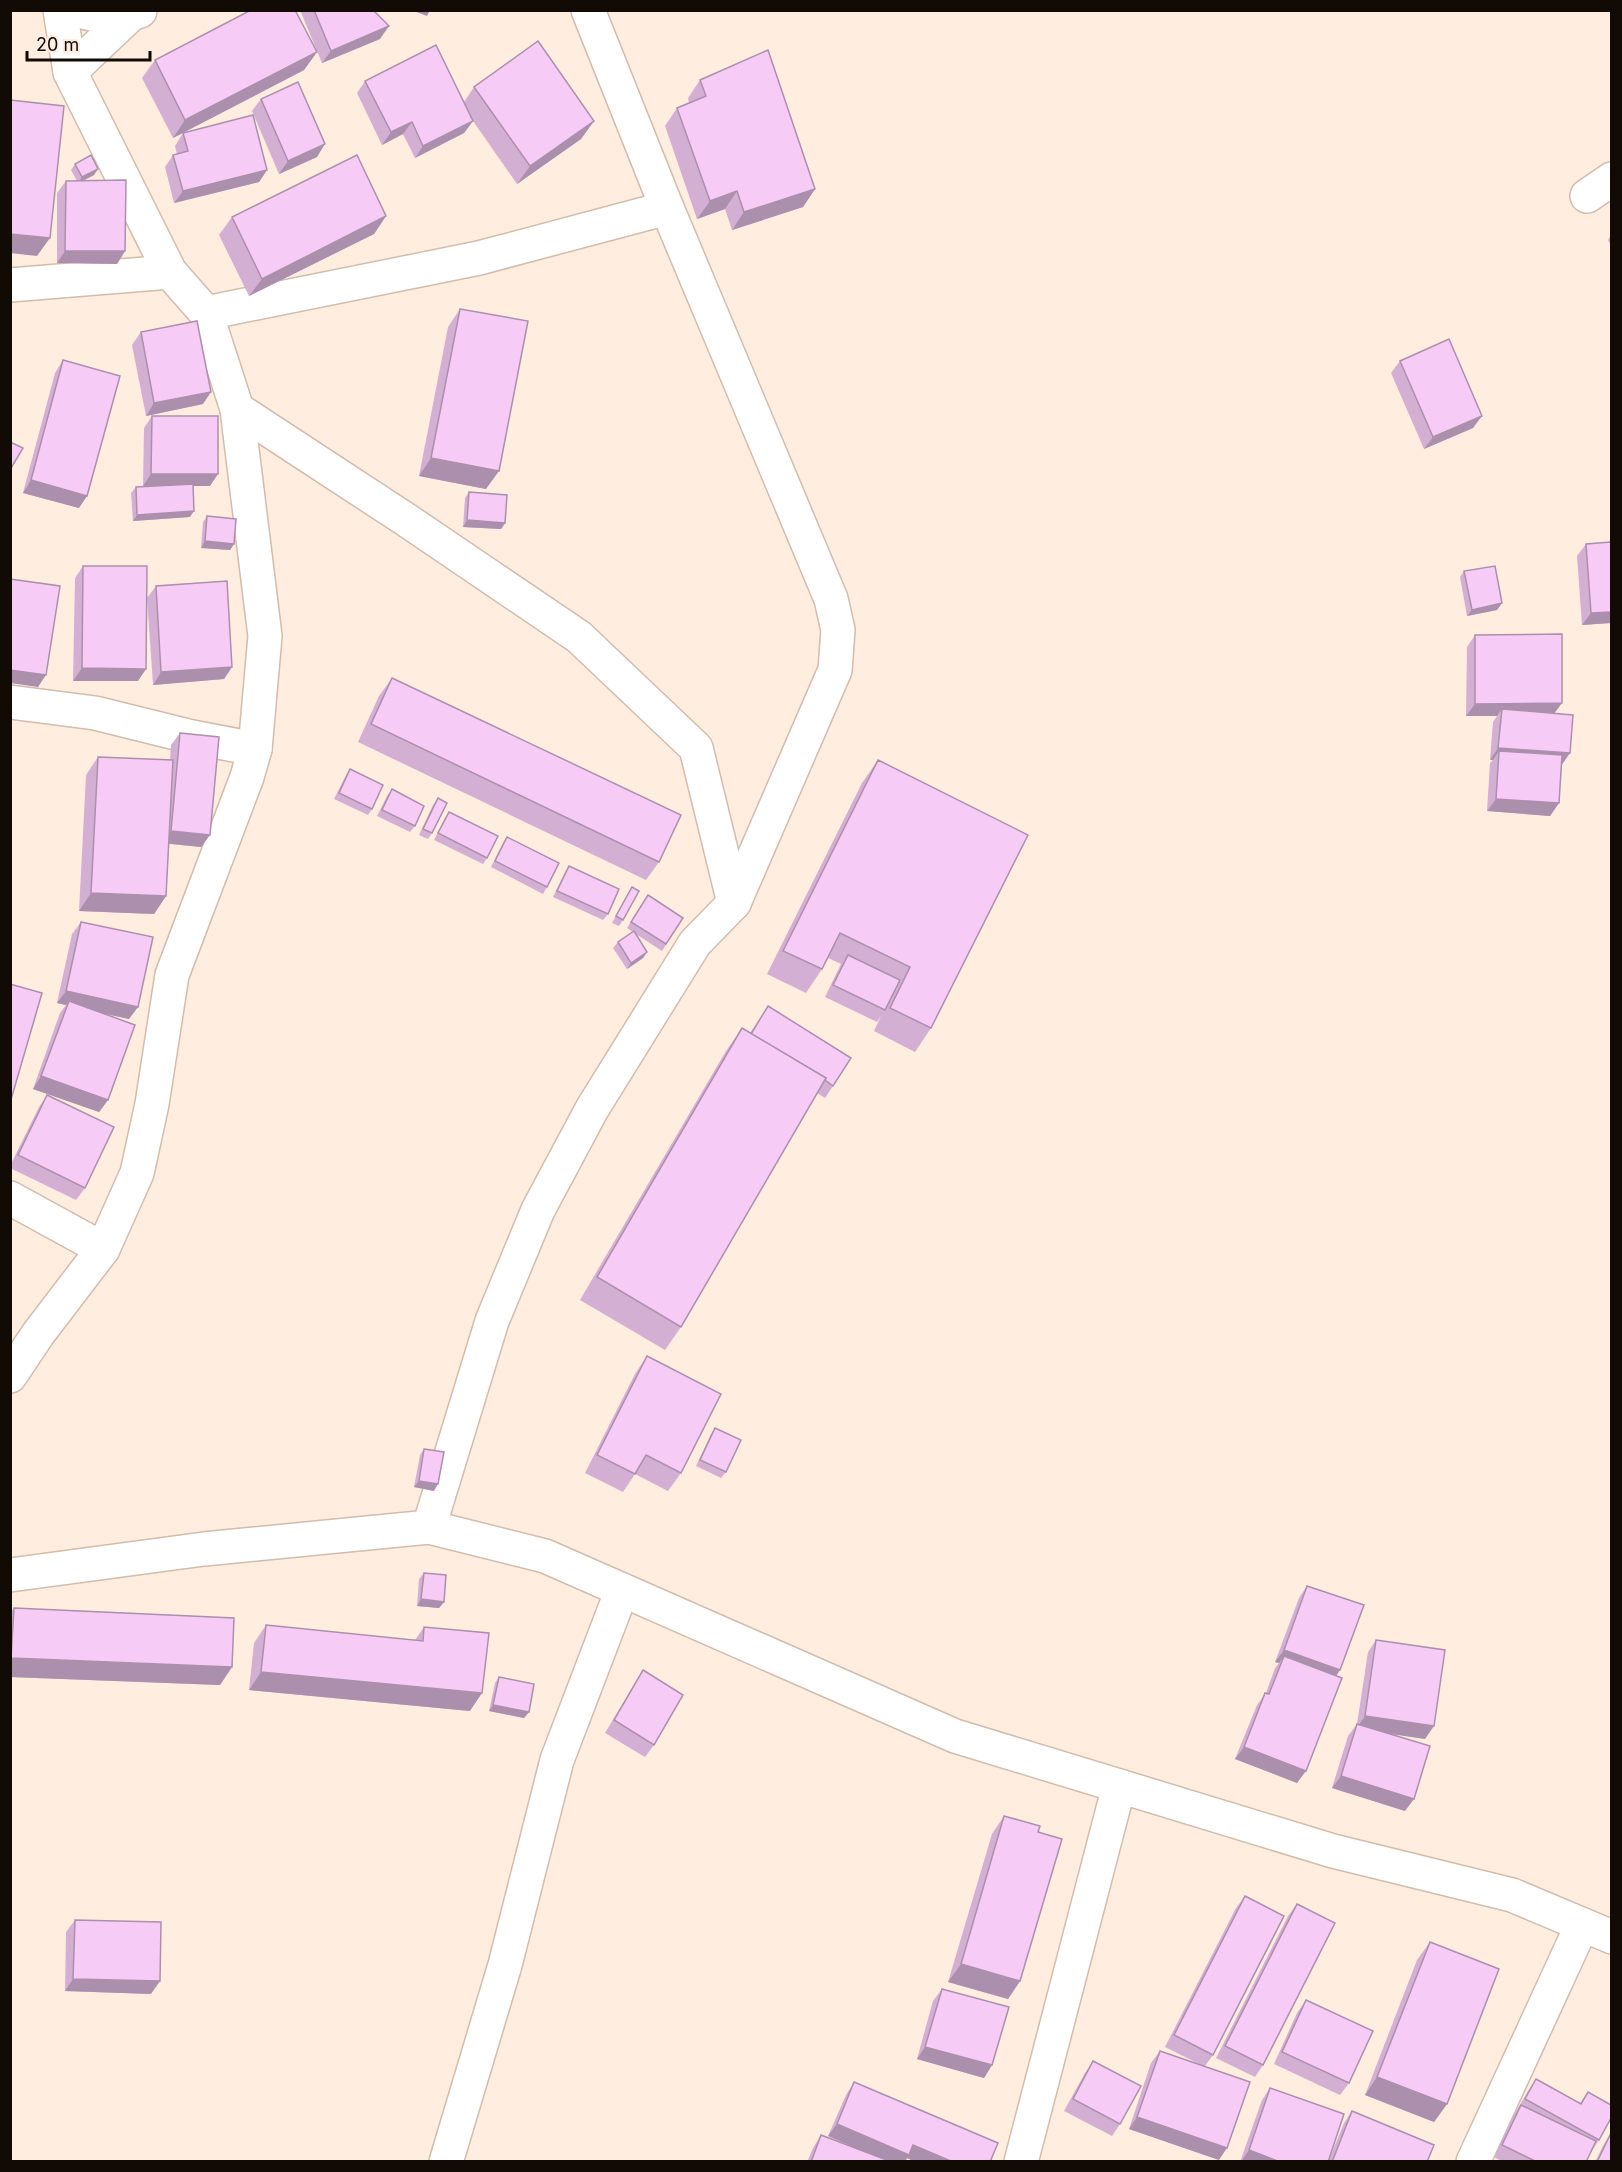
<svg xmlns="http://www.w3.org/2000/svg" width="1622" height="2172" font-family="Inter,sans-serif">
	<rect width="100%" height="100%" fill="#ffede0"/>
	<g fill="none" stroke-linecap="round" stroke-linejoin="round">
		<defs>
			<g id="minor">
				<path d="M75,10C95,16 121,19 140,11"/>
				<path d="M588,10L667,208L831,599L838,630L835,670L734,903"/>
				<path d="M70,72L129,16"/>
				<path d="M1587,196L1612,179"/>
				<path d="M10,285L170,272"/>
				<path d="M206,313L479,258L667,208"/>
				<path d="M237,409L405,519L579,637L696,748L734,903L695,943L592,1109L538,1210L492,1321L429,1527"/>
				<path d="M10,702L95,713L192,737L255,749"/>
				<path d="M10,1198L103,1249"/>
				<path d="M10,1376L38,1334L103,1249L137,1173L152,1104L172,975L247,777L255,749L265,636L237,409L206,313L170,272L70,72L60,10"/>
				<path d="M10,1575L204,1549L429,1527L545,1556L955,1736L1333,1851L1512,1895L1612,1937"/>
				<path d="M446,2162L505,1965L557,1760L622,1590"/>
				<path d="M1021,2162L1119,1786"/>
				<path d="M1473,2162L1582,1925"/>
			</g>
		</defs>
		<!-- minor casing -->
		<use href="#minor" stroke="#d2bcac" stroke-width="36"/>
		<!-- minor -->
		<use href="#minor" stroke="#fff" stroke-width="33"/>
	</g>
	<!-- wall -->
	<g fill="#d4afd4">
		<path d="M300,10H373L380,39L322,63Z"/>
		<path d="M317,52L304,70L173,138L142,78L155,60Z"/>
		<path d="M700,80L815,189L803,207L732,230L725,209L697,219L665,126L677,108L689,103L688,98Z"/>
		<path d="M365,81L464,102L474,87L594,121L581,139L517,184L473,121L464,133L415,158L403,134L382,145L357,93Z"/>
		<path d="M261,99L317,157L279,174L252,111Z"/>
		<path d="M183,133L267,170L259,182L174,203L165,167L173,155L177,154L175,146Z"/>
		<path d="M75,164L94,175L83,181L125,251L117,264L57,263V193L66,181H77L71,170Z"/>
		<path d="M386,216L374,234L249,296L219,235L232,217Z"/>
		<path d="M1611,235V246L1608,240Z"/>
		<path d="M460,309L486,489L419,476L448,327Z"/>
		<path d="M141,332L203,404L146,416L132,345Z"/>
		<path d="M63,360L79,508L23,493L55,373Z"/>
		<path d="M1400,361L1473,428L1424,449L1391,373Z"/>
		<path d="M152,416L210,486H193L190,517L133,521L131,493L136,487L143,486L144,428Z"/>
		<path d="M469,492L505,523L501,529L463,527L465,498Z"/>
		<path d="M207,516L234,544L230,550L201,548L203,522Z"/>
		<path d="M1611,542V623L1582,625L1577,556L1586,544Z"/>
		<path d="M83,566L138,681H73L75,578Z"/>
		<path d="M1464,571L1502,603L1497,610L1467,616L1460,577Z"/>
		<path d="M156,586L232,667L224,679L153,685L147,598Z"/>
		<path d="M1475,635L1555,714L1562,765L1559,803L1550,816L1487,811L1490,763L1493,760H1490L1493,722L1497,716H1466L1467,647Z"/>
		<path d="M392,678L659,862L646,880L358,742L379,696Z"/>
		<path d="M180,733L210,835L201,847L169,844L166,896L154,914L79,911L86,775L98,757L170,760L171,745Z"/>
		<path d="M878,760L931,1028L915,1052L874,1031L881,1016L877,1022L825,997L841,964L828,958L822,969L806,993L767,974L862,783Z"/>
		<path d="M350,769L372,809L368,815L334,799L346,775Z"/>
		<path d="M392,789L415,826L410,832L377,816L387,796Z"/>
		<path d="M438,798L432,833L428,839L419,835L433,805Z"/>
		<path d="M449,812L487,858L483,864L434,840L445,818Z"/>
		<path d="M507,837L547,887L543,894L491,867L503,843Z"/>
		<path d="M569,866L608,914L603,920L553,897L565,872Z"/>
		<path d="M632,887L623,920L619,926L612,923L628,893Z"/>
		<path d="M644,901L683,918L662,951L636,934L647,952L643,958L627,969L613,948L618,942L633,932L627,928Z"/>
		<path d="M81,922L129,1019L103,1013L108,1100L99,1112L33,1089L60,1013L66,1005L57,1003L72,934Z"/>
		<path d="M768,1006L833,1086L825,1098L817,1093L681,1327L665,1350L580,1300L726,1051L742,1028L750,1033Z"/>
		<path d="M47,1095L85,1188L76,1200L10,1168V1166L39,1107Z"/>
		<path d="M647,1356L681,1473L668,1491L635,1474L623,1492L585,1473L635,1374Z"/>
		<path d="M715,1428L726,1472L721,1478L696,1466L711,1434Z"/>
		<path d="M424,1449L434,1491L414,1487L420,1455Z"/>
		<path d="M424,1573L444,1602L439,1608L417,1606L419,1579Z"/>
		<path d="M1307,1586L1340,1670L1336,1676L1297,1783L1235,1759L1257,1705L1266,1693L1275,1668L1279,1663L1275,1662L1299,1598Z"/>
		<path d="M14,1608L232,1667L220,1685L10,1677V1613Z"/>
		<path d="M266,1625L415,1640L424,1627L470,1711L249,1690L254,1643Z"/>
		<path d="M1376,1640L1425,1739L1388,1733L1405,1811L1332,1788L1348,1736L1357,1724L1368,1652Z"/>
		<path d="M643,1670L654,1745L645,1757L605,1733L635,1683Z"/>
		<path d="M499,1677L529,1712L524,1718L489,1711L495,1683Z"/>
		<path d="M1004,1816L1038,1832L1020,1981L1008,1999L948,1982L992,1834Z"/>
		<path d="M1245,1896L1213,2055L1205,2066L1219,2160L1129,2129L1151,2063L1160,2051L1201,2065L1165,2047L1236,1908Z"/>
		<path d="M1297,1904L1263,2065L1255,2077L1216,2058L1288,1916Z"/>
		<path d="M75,1920L151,1994L65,1991L66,1932Z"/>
		<path d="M1430,1942L1447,2104L1434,2122L1365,2095L1417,1960Z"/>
		<path d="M942,1989L992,2065L984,2078L917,2059L933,2001Z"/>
		<path d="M1306,2000L1349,2083L1340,2095L1274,2064L1297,2013Z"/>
		<path d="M1093,2061L1120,2124L1112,2136L1064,2111L1085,2073Z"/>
		<path d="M1536,2079L1580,2103L1588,2092L1599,2140L1591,2152L1586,2162H1503L1494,2157L1512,2118L1528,2091Z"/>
		<path d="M854,2082L990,2162H911L912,2160L907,2158L905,2162H807L813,2148L821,2135L866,2152L828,2136L846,2095Z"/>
		<path d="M1270,2088L1328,2162H1240L1262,2100Z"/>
		<path d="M1352,2111L1427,2162H1328L1344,2123Z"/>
		<path d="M1611,2133V2162H1595L1604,2144Z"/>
	</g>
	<!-- shaded-wall -->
	<g fill="#ac8fac">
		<path d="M411,10H430L427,16Z"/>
		<path d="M389,26L380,39L322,63L331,51Z"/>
		<path d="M317,52L304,70L173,138L185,120Z"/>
		<path d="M473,121L464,133L415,158L423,146Z"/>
		<path d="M594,121L581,139L517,184L530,166Z"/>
		<path d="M412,122L403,134L382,145L391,132Z"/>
		<path d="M325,144L317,157L279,174L288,161Z"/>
		<path d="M98,169L94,175L78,183L82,177Z"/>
		<path d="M267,170L259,182L174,203L183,191Z"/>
		<path d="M815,189L803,207L732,230L744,212Z"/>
		<path d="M737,191L725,209L697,219L710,201Z"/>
		<path d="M386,216L374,234L249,296L262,279Z"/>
		<path d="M10,234L50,238L37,256L10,253Z"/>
		<path d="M65,251H125L117,264L57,263Z"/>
		<path d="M211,392L203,404L146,416L154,403Z"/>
		<path d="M1482,416L1473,428L1424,449L1433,437Z"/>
		<path d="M431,458L499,471L486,489L419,476Z"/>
		<path d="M151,474H218L210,486H143Z"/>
		<path d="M31,480L87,496L79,508L23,493Z"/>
		<path d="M194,511L190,517L133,521L137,515Z"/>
		<path d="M467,520L505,523L501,529L463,527Z"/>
		<path d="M205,541L234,544L230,550L201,548Z"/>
		<path d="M1502,603L1497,610L1467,616L1472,610Z"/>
		<path d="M1611,612V623L1582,625L1591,613Z"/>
		<path d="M232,667L224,679L153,685L161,672Z"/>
		<path d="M82,668L146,669L138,681H73Z"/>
		<path d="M10,670L46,675L38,687L10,683Z"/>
		<path d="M1562,703L1553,715L1502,709L1497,716H1466L1475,704Z"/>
		<path d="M1498,748L1570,753L1561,766L1499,751L1493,760H1490Z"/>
		<path d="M1496,799L1559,803L1550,816L1487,811Z"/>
		<path d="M171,831L210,835L201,847L163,843Z"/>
		<path d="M91,893L166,896L154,914L79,911Z"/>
		<path d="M647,952L643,958L627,969L631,963Z"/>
		<path d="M66,991L138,1007L129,1019L67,1006L69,1001L66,1005L57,1003Z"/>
		<path d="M41,1076L108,1100L99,1112L33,1089Z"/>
		<path d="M419,1481L438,1484L434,1491L414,1487Z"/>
		<path d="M421,1599L444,1602L439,1608L417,1606Z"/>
		<path d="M1284,1650L1340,1670L1331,1683L1284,1656L1279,1663L1275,1662Z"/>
		<path d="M11,1658L232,1667L220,1685L10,1677Z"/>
		<path d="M261,1672L482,1693L470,1711L249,1690Z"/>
		<path d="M493,1705L529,1712L524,1718L489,1711Z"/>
		<path d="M1365,1716L1434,1726L1425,1739L1356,1729Z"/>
		<path d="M1244,1747L1306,1771L1297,1783L1235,1759Z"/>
		<path d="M1341,1776L1414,1799L1405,1811L1332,1788Z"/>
		<path d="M961,1964L1020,1981L1008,1999L948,1982Z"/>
		<path d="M73,1979L160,1981L151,1994L65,1991Z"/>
		<path d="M925,2047L992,2065L984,2078L917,2059Z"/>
		<path d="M1377,2077L1447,2104L1434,2122L1365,2095Z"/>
		<path d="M1137,2117L1227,2148L1219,2160L1129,2129Z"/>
		<path d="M837,2124L913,2145L953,2162H915L907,2158L905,2162H888L828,2136Z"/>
		<path d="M1249,2150L1280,2162H1241Z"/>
	</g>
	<!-- building -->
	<g fill="#f6ccf6" stroke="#ac8fac" stroke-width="1.5">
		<path d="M251,10H295L317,52L185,120L155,60Z"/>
		<path d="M314,10H373L389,26L331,51Z"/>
		<path d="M538,41L594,121L530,166L474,87Z"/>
		<path d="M436,45L473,121L423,146L412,122L391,132L365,81Z"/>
		<path d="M768,50L815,189L744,212L737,191L710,201L677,108L706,96L700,80Z"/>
		<path d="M298,82L325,144L288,161L261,99Z"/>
		<path d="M10,100L64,106L50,238L10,234Z"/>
		<path d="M253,115L267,170L183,191L173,155L188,151L183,133Z"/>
		<path d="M91,155L98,169L82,177L75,164Z"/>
		<path d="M357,155L386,216L262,279L232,217Z"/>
		<path d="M126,180L125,251H65L66,181Z"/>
		<path d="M460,309L528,321L499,471L431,458Z"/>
		<path d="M197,321L211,392L154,403L141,332Z"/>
		<path d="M1449,339L1482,416L1433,437L1400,361Z"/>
		<path d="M63,360L120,376L87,496L31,480Z"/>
		<path d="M152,416H218V474H151Z"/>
		<path d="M10,442L23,448L10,470Z"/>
		<path d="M193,484L194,511L137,515L136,487Z"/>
		<path d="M469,492L507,495L505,523L467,520Z"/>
		<path d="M207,516L236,519L234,544L205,541Z"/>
		<path d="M1611,542V612L1591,613L1586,544Z"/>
		<path d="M83,566H147L146,669L82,668Z"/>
		<path d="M1495,566L1502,603L1472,610L1464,571Z"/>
		<path d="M10,579L60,586L46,675L10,670Z"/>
		<path d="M227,581L232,667L161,672L156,586Z"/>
		<path d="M1562,634V703L1475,704V635Z"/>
		<path d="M392,678L681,815L659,862L371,724Z"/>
		<path d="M1502,709L1573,715L1570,753L1498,748Z"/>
		<path d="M180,733L219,737L210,835L171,831Z"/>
		<path d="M1499,751L1562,755L1559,803L1496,799Z"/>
		<path d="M98,757L173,760L166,896L91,893Z"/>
		<path d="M878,760L1028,835L931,1028L890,1008L910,967L840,933L822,969L783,951Z"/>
		<path d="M350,769L383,785L372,809L339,793Z"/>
		<path d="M392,789L424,806L415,826L382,810Z"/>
		<path d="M438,798L447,803L432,833L423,829Z"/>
		<path d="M449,812L498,836L487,858L438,833Z"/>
		<path d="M507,837L559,863L547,887L495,861Z"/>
		<path d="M569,866L619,889L608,914L557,891Z"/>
		<path d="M632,887L639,891L623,920L616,916Z"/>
		<path d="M648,895L683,918L666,944L631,922Z"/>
		<path d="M81,922L153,937L138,1007L66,991Z"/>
		<path d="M634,931L647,952L631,963L618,942Z"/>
		<path d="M848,955L900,980L885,1010L833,985Z"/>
		<path d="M10,984L42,993L10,1103Z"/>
		<path d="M69,1001L135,1025L108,1100L41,1076Z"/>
		<path d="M768,1006L851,1058L833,1086L825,1080L826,1078L751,1034Z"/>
		<path d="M742,1028L826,1078L681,1327L597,1277Z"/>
		<path d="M47,1095L114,1127L85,1188L18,1155Z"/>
		<path d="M647,1356L721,1394L681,1473L646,1455L635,1474L597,1455Z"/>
		<path d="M715,1428L741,1440L726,1472L700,1460Z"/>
		<path d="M424,1449L444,1452L438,1484L419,1481Z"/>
		<path d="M424,1573L446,1575L444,1602L421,1599Z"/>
		<path d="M1307,1586L1364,1605L1340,1670L1284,1650Z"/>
		<path d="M14,1608L234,1618L232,1667L11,1658Z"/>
		<path d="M266,1625L423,1641L424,1627L489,1633L482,1693L261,1672Z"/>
		<path d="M1376,1640L1445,1650L1434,1726L1365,1716Z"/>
		<path d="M1284,1656L1342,1678L1306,1771L1244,1747L1265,1693L1269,1694Z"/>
		<path d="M643,1670L683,1695L654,1745L614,1720Z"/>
		<path d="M499,1677L534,1684L529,1712L493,1705Z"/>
		<path d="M1357,1724L1430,1746L1414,1799L1341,1776Z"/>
		<path d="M1004,1816L1040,1826L1038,1832L1062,1839L1020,1981L961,1964Z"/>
		<path d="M1245,1896L1284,1916L1213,2055L1174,2035Z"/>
		<path d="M1297,1904L1335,1923L1263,2065L1225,2046Z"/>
		<path d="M75,1920L161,1922L160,1981L73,1979Z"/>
		<path d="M1430,1942L1499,1969L1447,2104L1377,2077Z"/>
		<path d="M942,1989L1009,2007L992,2065L925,2047Z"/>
		<path d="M1306,2000L1373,2031L1349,2083L1282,2052Z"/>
		<path d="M1160,2051L1250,2082L1227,2148L1137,2117Z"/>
		<path d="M1093,2061L1141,2086L1120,2124L1073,2099Z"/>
		<path d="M1536,2079L1581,2104L1588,2092L1611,2105V2118L1599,2140L1525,2099Z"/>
		<path d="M854,2082L998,2143L990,2162H953L913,2145L909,2155L837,2124Z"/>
		<path d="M1270,2088L1344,2114L1328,2162H1280L1249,2150Z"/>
		<path d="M1521,2105L1596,2141L1586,2162H1537L1502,2145Z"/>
		<path d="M1352,2111L1434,2145L1427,2162H1332Z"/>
		<path d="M1611,2133V2162H1597Z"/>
		<path d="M821,2135L892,2162H811Z"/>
		<path d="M913,2158L921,2162H911Z"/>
	</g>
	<!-- border -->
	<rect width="1622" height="2172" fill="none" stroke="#110a05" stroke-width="24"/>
	<!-- scale -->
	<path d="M27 51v9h123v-9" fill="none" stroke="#110a05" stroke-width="3"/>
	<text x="36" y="51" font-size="18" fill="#110a05" stroke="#ffede0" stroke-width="4.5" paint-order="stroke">20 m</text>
</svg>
